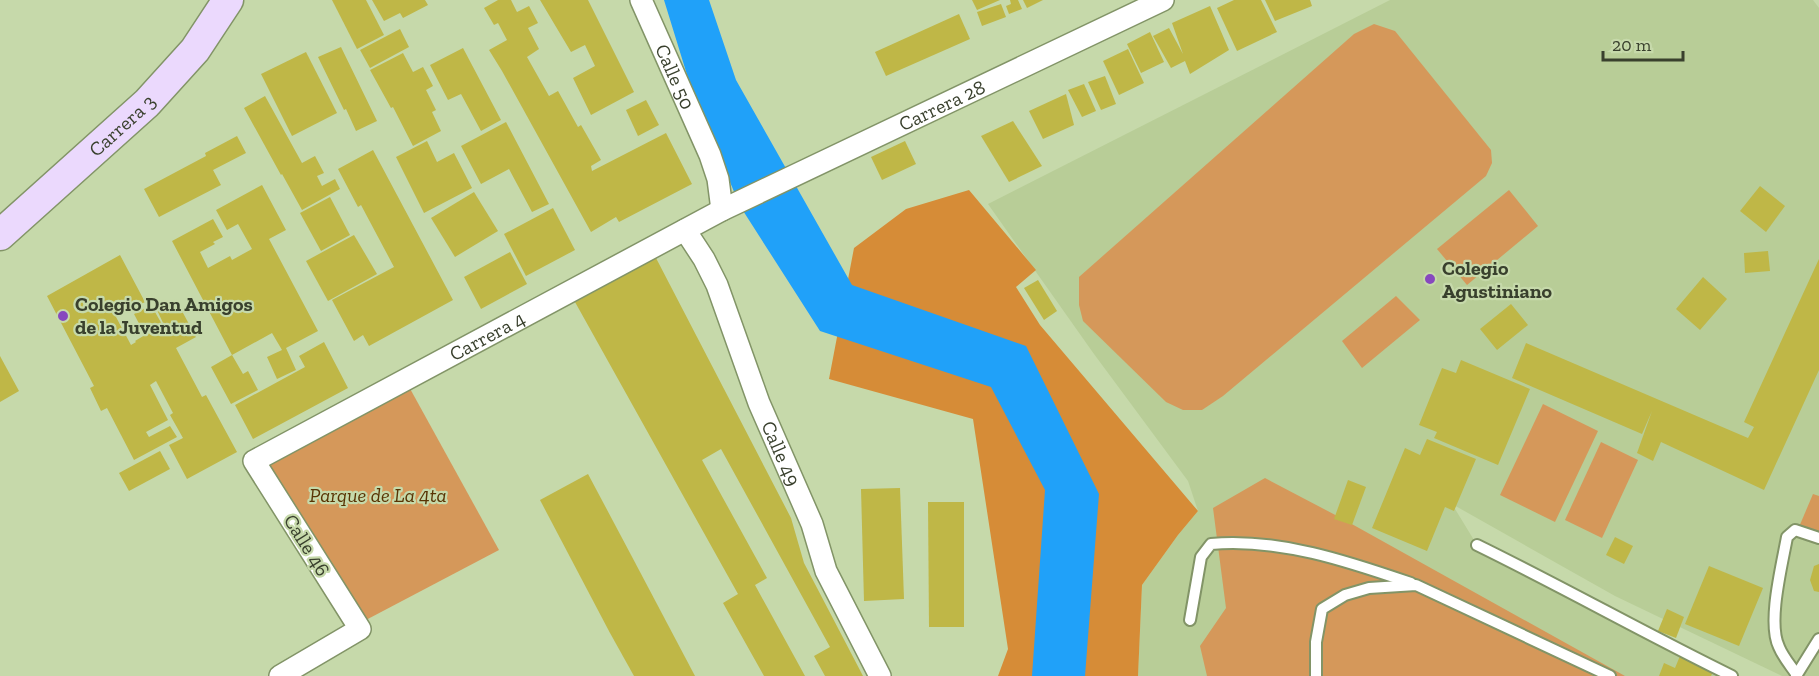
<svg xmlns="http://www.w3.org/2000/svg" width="1819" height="676" font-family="'Zilla Slab',serif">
	<rect width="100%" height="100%" fill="#c6d9aa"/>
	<!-- built -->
	<path fill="#b8cd97" d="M1390,0H1813L1819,8V676H1782L1615,596L1452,504L1477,545L1732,676H1138L1142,585L1178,535L1198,511L1188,481L1094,354L988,204Z"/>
	<!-- green -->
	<g fill="#d5985a">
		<path d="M1374,24L1395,31L1491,150L1492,163L1486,176L1223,396L1202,410H1183L1166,402L1083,321L1079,305V277L1354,34Z"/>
		<path d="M1509,190L1538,226L1467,285L1437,249Z"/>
		<path d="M1396,296L1420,320L1362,368L1342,341Z"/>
		<path d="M408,385L499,550L364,621L266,466Z"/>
		<path d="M1543,404L1598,431L1555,522L1500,495Z"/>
		<path d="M1601,442L1638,460L1602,538L1565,520Z"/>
		<path d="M1265,478L1341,518L1625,676H1207L1200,646L1226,608L1213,508Z"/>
		<path d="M1813,494L1819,496V534L1799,527Z"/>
	</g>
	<!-- forest -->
	<path fill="#d68c37" d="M969,190L1036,270L1016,287L1040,325L1198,511L1178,535L1142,585L1138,676H998L1008,649L973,419L829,379L854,248L906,209Z"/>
	<!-- water -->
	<path fill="#20a1f9" d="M664,0H709L736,80L852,285L1026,346L1099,494L1085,676H1032L1045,490L991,387L820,331L740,206L692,91Z"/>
	<!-- building -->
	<g fill="#bfb747">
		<path d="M332,0H366L384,35L357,49Z"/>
		<path d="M372,0H425L428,5L403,18L400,13L384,21Z"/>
		<path d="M498,0H511L517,12L529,6L538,23L528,28L539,49L527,57L549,96L558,91L578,127L581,125L601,160L591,166L592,171L666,133L692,184L619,222L616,217L591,232L502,71L489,50L507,40L498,23L494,25L484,8Z"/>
		<path d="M540,0H588L634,92L591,115L573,78L595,66L585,45L571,52Z"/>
		<path d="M972,0H1000L977,10Z"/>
		<path d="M1010,0H1018L1022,9L1009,14L1006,6L1011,4Z"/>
		<path d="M1023,0H1043L1027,8Z"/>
		<path d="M1234,0H1261L1277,32L1237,51L1217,8Z"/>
		<path d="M1265,0H1310L1312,6L1275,21Z"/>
		<path d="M1001,4L1006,17L982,26L977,12Z"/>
		<path d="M1210,6L1229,50L1190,74L1185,61L1171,68L1153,36L1169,28L1183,54L1172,23Z"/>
		<path d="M959,14L970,39L886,76L875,52Z"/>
		<path d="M400,29L409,47L370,68L360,50Z"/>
		<path d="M1150,32L1164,62L1141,73L1127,44Z"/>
		<path d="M341,47L377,121L356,131L346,109L344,110L318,57Z"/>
		<path d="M463,48L501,120L481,131L461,94L448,100L430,65Z"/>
		<path d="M1128,49L1144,83L1119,95L1103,61Z"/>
		<path d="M306,52L337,113L292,136L261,74Z"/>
		<path d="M403,53L413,72L423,67L433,86L426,90L436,110L432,112L441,131L413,146L393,107L391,108L370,70Z"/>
		<path d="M1105,76L1116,104L1101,110L1088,82Z"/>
		<path d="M1084,84L1096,111L1082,117L1068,90Z"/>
		<path d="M1066,94L1074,125L1043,139L1029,111Z"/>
		<path d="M265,96L302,163L315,156L324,173L317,176L322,186L335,179L340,189L302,210L282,174L281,175L244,108Z"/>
		<path d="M646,100L659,125L638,136L626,110Z"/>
		<path d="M1013,121L1042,166L1009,182L981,136Z"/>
		<path d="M506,122L549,204L532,212L509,169L481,184L461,146Z"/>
		<path d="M237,136L246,153L213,170L221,185L159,217L144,189L206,156L205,153Z"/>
		<path d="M427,141L437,162L454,153L472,188L424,213L396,157Z"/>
		<path d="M905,141L916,164L882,180L871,157Z"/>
		<path d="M373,150L453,300L369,346L363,335L354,341L332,300L394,267L361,205L358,207L338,169Z"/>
		<path d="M262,185L286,230L269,239L318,331L286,348L296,370L277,379L267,357L282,350L272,333L232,355L172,241L213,219L223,237L213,242L215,244L200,252L208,268L230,256L232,260L252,249L238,224L227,230L216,210Z"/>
		<path d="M1760,186L1785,206L1766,232L1740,211Z"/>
		<path d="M474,192L498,231L455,257L431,218Z"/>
		<path d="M330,197L350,235L321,251L300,213Z"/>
		<path d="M553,208L575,250L526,276L504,234Z"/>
		<path d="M354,235L377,274L328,301L306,261Z"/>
		<path d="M1768,251L1770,271L1745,273L1744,253Z"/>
		<path d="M510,252L527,284L481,309L464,277Z"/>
		<path d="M120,255L145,302L116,317L131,345L136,342L135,341L145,335L134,314L151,305L163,326L164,325L157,310L176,300L196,337L176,348L202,397L206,395L237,452L187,479L169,445L183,438L170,415L173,413L156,381L150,385L168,420L146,432L149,437L170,426L177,437L134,460L107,408L101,411L90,388L94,386L47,296Z"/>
		<path d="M656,258L791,518L804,563L863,676H825L814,656L830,647L721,449L702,460L767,578L755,585L805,676H764L723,603L738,594L575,302Z"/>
		<path d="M1819,259V370L1764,490L1661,442L1653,461L1637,453L1652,411L1642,434L1512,378L1526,343L1748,438L1754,427L1744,422Z"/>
		<path d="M1703,277L1727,299L1700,330L1676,309Z"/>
		<path d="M1038,280L1057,311L1044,320L1024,288Z"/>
		<path d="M1511,304L1528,325L1497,350L1480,329Z"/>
		<path d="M324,342L348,388L253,439L235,405L305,367L299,356Z"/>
		<path d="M232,355L243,374L248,371L258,390L231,404L211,367Z"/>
		<path d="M0,356L19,391L0,402Z"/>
		<path d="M1461,360L1530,389L1498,465L1434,438L1437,432L1419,425L1442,368L1456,373Z"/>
		<path d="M1427,439L1476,459L1454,511L1445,507L1427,551L1372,528L1405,448L1420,455Z"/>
		<path d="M160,451L170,469L129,491L119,473Z"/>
		<path d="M588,474L630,553L695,676H634L610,633L540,500Z"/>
		<path d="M1348,480L1366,487L1352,525L1334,519Z"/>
		<path d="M900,488L904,599L864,601L861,489Z"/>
		<path d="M928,502H964V627H929Z"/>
		<path d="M1615,537L1633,546L1624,564L1606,555Z"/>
		<path d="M1819,564V592L1814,591L1810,580L1814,566Z"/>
		<path d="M1709,566L1763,588L1739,646L1685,624Z"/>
		<path d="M1667,609L1684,617L1676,638L1658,631Z"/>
		<path d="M1680,656L1714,670L1711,676H1659L1664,663L1675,668Z"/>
	</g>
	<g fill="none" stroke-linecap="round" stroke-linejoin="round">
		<defs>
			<g id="lane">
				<path d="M1477,545C1563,587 1646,634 1732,676"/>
				<path d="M1190,620L1201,557L1211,544C1279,538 1347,561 1411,583"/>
				<path d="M1797,675C1791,666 1783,657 1779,647C1767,623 1782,565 1787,537L1795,530L1819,538"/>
				<path d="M1316,676V642L1322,609L1345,595L1369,588L1416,585L1610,676"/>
				<path d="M1796,676L1819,639"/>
			</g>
			<g id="street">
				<path id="s1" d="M641,0L710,155L718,179L722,210"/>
				<path id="s2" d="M685,230L704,259L717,285L759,403L812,524L826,571L880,676"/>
				<path id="s3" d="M280,676L360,629L254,461L722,210L1163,0"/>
			</g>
			<g id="secondary">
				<path id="s4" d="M0,235L147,103L195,50L228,0"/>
			</g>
		</defs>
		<!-- lane casing -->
		<use href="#lane" stroke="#829467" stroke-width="14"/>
		<!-- street casing -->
		<use href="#street" stroke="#829467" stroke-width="24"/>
		<!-- secondary casing -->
		<use href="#secondary" stroke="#829467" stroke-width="33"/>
		<!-- lane -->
		<use href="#lane" stroke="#fff" stroke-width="10"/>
		<!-- street -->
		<use href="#street" stroke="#fff" stroke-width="21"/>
		<!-- secondary -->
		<use href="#secondary" stroke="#ebd9fd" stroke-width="30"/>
	</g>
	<!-- markers -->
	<g fill="#8748be" stroke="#c6d9aa" stroke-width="2">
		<circle cx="1430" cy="279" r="6"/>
		<circle cx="63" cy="316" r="6"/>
	</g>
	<g text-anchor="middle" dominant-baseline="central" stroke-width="4.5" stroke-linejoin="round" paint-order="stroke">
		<!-- street labels -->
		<g font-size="20" fill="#39402d" stroke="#c6d9aa">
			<text stroke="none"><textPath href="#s1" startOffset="84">Calle 50</textPath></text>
			<text stroke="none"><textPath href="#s3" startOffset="1066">Carrera 28</textPath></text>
			<text stroke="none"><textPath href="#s4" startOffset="164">Carrera 3</textPath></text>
			<text stroke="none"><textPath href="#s3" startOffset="556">Carrera 4</textPath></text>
			<text stroke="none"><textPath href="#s2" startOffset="244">Calle 49</textPath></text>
			<text transform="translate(307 545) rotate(58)">Calle 46</text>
		</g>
		<!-- poi labels -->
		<g font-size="20" font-weight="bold" fill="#39402d" stroke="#c6d9aa" text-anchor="start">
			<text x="1442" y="268">Colegio<tspan x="1442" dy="23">Agustiniano</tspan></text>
			<text x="75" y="304">Colegio Dan Amigos<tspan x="75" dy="23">de la Juventud</tspan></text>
		</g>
		<!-- park labels -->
		<g font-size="20" font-style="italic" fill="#583303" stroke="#c6d9aa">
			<text x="378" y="495">Parque de La 4ta</text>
		</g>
	</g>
	<!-- scale -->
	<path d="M1603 51v9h80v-9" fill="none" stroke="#39402d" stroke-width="3"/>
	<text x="1612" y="51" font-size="18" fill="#39402d" stroke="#c6d9aa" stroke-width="4.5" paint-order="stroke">20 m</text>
</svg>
